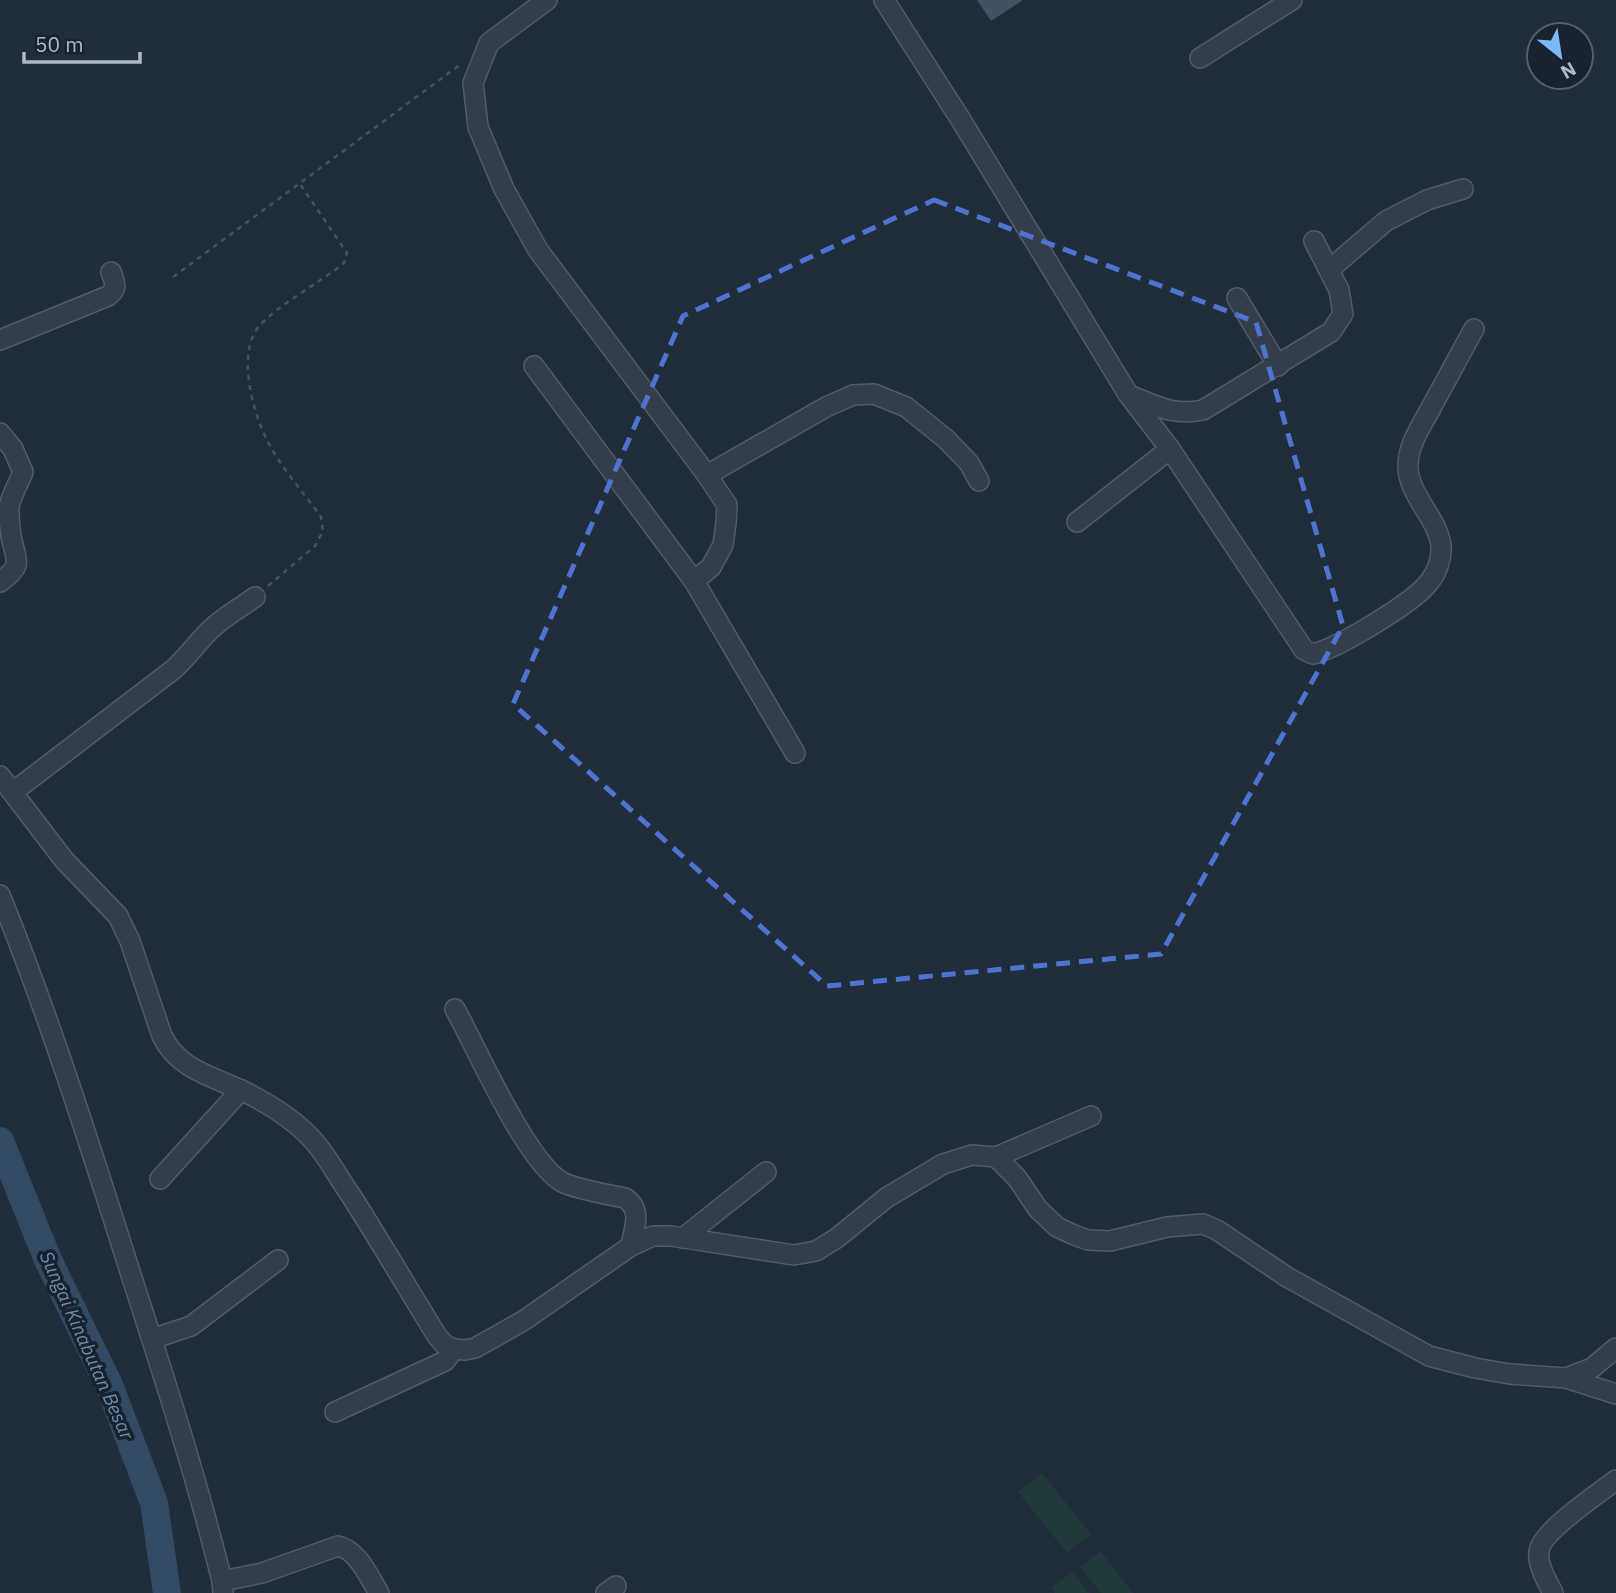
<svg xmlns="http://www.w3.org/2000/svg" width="1616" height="1593" font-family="'IBM Plex Sans',sans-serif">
	<rect width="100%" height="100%" fill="#202d3a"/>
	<!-- green -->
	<g fill="#223a3b">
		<path d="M1042,1473L1091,1534L1067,1553L1018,1492Z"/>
		<path d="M1100,1551L1133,1593H1101L1080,1567Z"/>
		<path d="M1072,1572L1089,1593H1055L1051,1588Z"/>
	</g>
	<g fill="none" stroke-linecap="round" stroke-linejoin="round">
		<!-- river -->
		<path stroke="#324a63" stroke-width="28" d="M0,1141L48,1260L109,1385L154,1503L167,1593"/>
	</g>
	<!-- building -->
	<path fill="#435262" d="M977,0H1023L991,21Z"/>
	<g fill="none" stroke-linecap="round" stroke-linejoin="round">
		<defs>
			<g id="minor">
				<path d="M547,0L489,43L473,83L478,127L504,189L538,250L707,475L727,505L726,523L723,545L711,567L694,581"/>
				<path d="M884,0L961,120L1128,394L1170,449L1304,650L1313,654C1338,648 1415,602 1430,581C1437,572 1442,558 1441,546C1438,517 1406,494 1408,463C1409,442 1424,422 1433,404C1447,379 1460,354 1474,329"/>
				<path d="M1200,58L1292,0"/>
				<path d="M1330,269L1386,221L1427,200L1463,189"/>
				<path d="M1237,298L1278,366"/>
				<path d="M0,340L108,296C118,289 115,283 111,272"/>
				<path d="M534,366L694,581L795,753"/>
				<path d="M1129,395C1157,406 1172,416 1203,410L1331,332L1343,314L1339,290L1314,241"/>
				<path d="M0,433L13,449L23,472C19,483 10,497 9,508C9,518 10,531 12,541C18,565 21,566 0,582"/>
				<path d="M707,475L826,407L853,395L874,394L906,407L946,439L969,463L979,481"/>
				<path d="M1077,522L1170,449"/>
				<path d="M0,776L64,860L118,916L130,941L162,1036C178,1068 208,1075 239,1089C264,1101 291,1117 310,1137C326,1153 337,1176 350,1194C380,1241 408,1289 437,1336L445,1345L454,1349L465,1350L475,1348L523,1321L631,1246L653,1236H671L794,1255L816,1251L837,1238L886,1198L943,1164L972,1155L996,1157L1091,1116"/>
				<path d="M13,792L174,669C187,657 197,643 209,631C223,617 239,609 255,597"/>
				<path d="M0,895C51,1021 92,1152 133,1281C165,1380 197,1479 222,1581L223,1593"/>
				<path d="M455,1009C477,1049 526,1161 562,1182C575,1189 610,1195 625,1198C643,1210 634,1228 631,1246"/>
				<path d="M996,1157L1017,1178L1038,1209L1057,1227L1074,1235L1088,1240L1110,1241L1167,1227L1203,1224L1217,1230L1287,1277L1429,1356L1475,1368L1510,1374L1566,1378L1616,1394"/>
				<path d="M160,1179L241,1090"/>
				<path d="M683,1238L766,1172"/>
				<path d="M152,1339L191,1326L278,1260"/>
				<path d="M1566,1378L1592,1368L1616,1348"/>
				<path d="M335,1412L445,1361L454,1349"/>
				<path d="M222,1581L262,1573L338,1546C358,1550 369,1577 379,1593"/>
				<path d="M606,1593L616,1586"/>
				<path d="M1553,1593C1547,1581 1537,1565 1539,1551C1541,1532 1599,1493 1616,1480"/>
			</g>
		</defs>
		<!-- minor casing -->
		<use href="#minor" stroke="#515c68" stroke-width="22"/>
		<!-- path -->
		<g stroke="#405758" stroke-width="2.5" stroke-dasharray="5 5" stroke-linecap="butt">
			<path d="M173,277L461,64"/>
			<path d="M268,586L315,546L323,531L321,517C304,493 282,469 268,442C253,414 235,350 261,324C284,301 318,284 344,263L347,253L300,184"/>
		</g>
		<!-- minor -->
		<use href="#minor" stroke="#343e4a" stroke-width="19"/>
	</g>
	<!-- marked area -->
	<path fill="none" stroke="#5073d2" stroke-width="5" stroke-dasharray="14 9" stroke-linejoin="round" d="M934,200L1256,322L1343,626L1161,954L827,986L513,704L683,316Z"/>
	<g text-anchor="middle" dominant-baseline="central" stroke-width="7" stroke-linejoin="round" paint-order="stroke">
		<!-- water labels -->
		<g font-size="19" font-style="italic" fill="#6d8cac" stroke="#19232f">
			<text transform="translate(87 1345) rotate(66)">Sungai Kinabutan Besar</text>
		</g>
	</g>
	<!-- north arrow -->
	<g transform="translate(1560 56) rotate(150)"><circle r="33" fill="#19232f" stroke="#555f6c" stroke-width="2"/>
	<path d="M0-5L12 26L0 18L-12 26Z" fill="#7eb7fc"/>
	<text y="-10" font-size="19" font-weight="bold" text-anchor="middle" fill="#aeb9c7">N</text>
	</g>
	<!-- scale -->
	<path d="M24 52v10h116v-10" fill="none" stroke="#aeb9c7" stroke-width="3.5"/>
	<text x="35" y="52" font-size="21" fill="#aeb9c7" stroke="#19232f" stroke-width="5" paint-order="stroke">50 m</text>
</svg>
